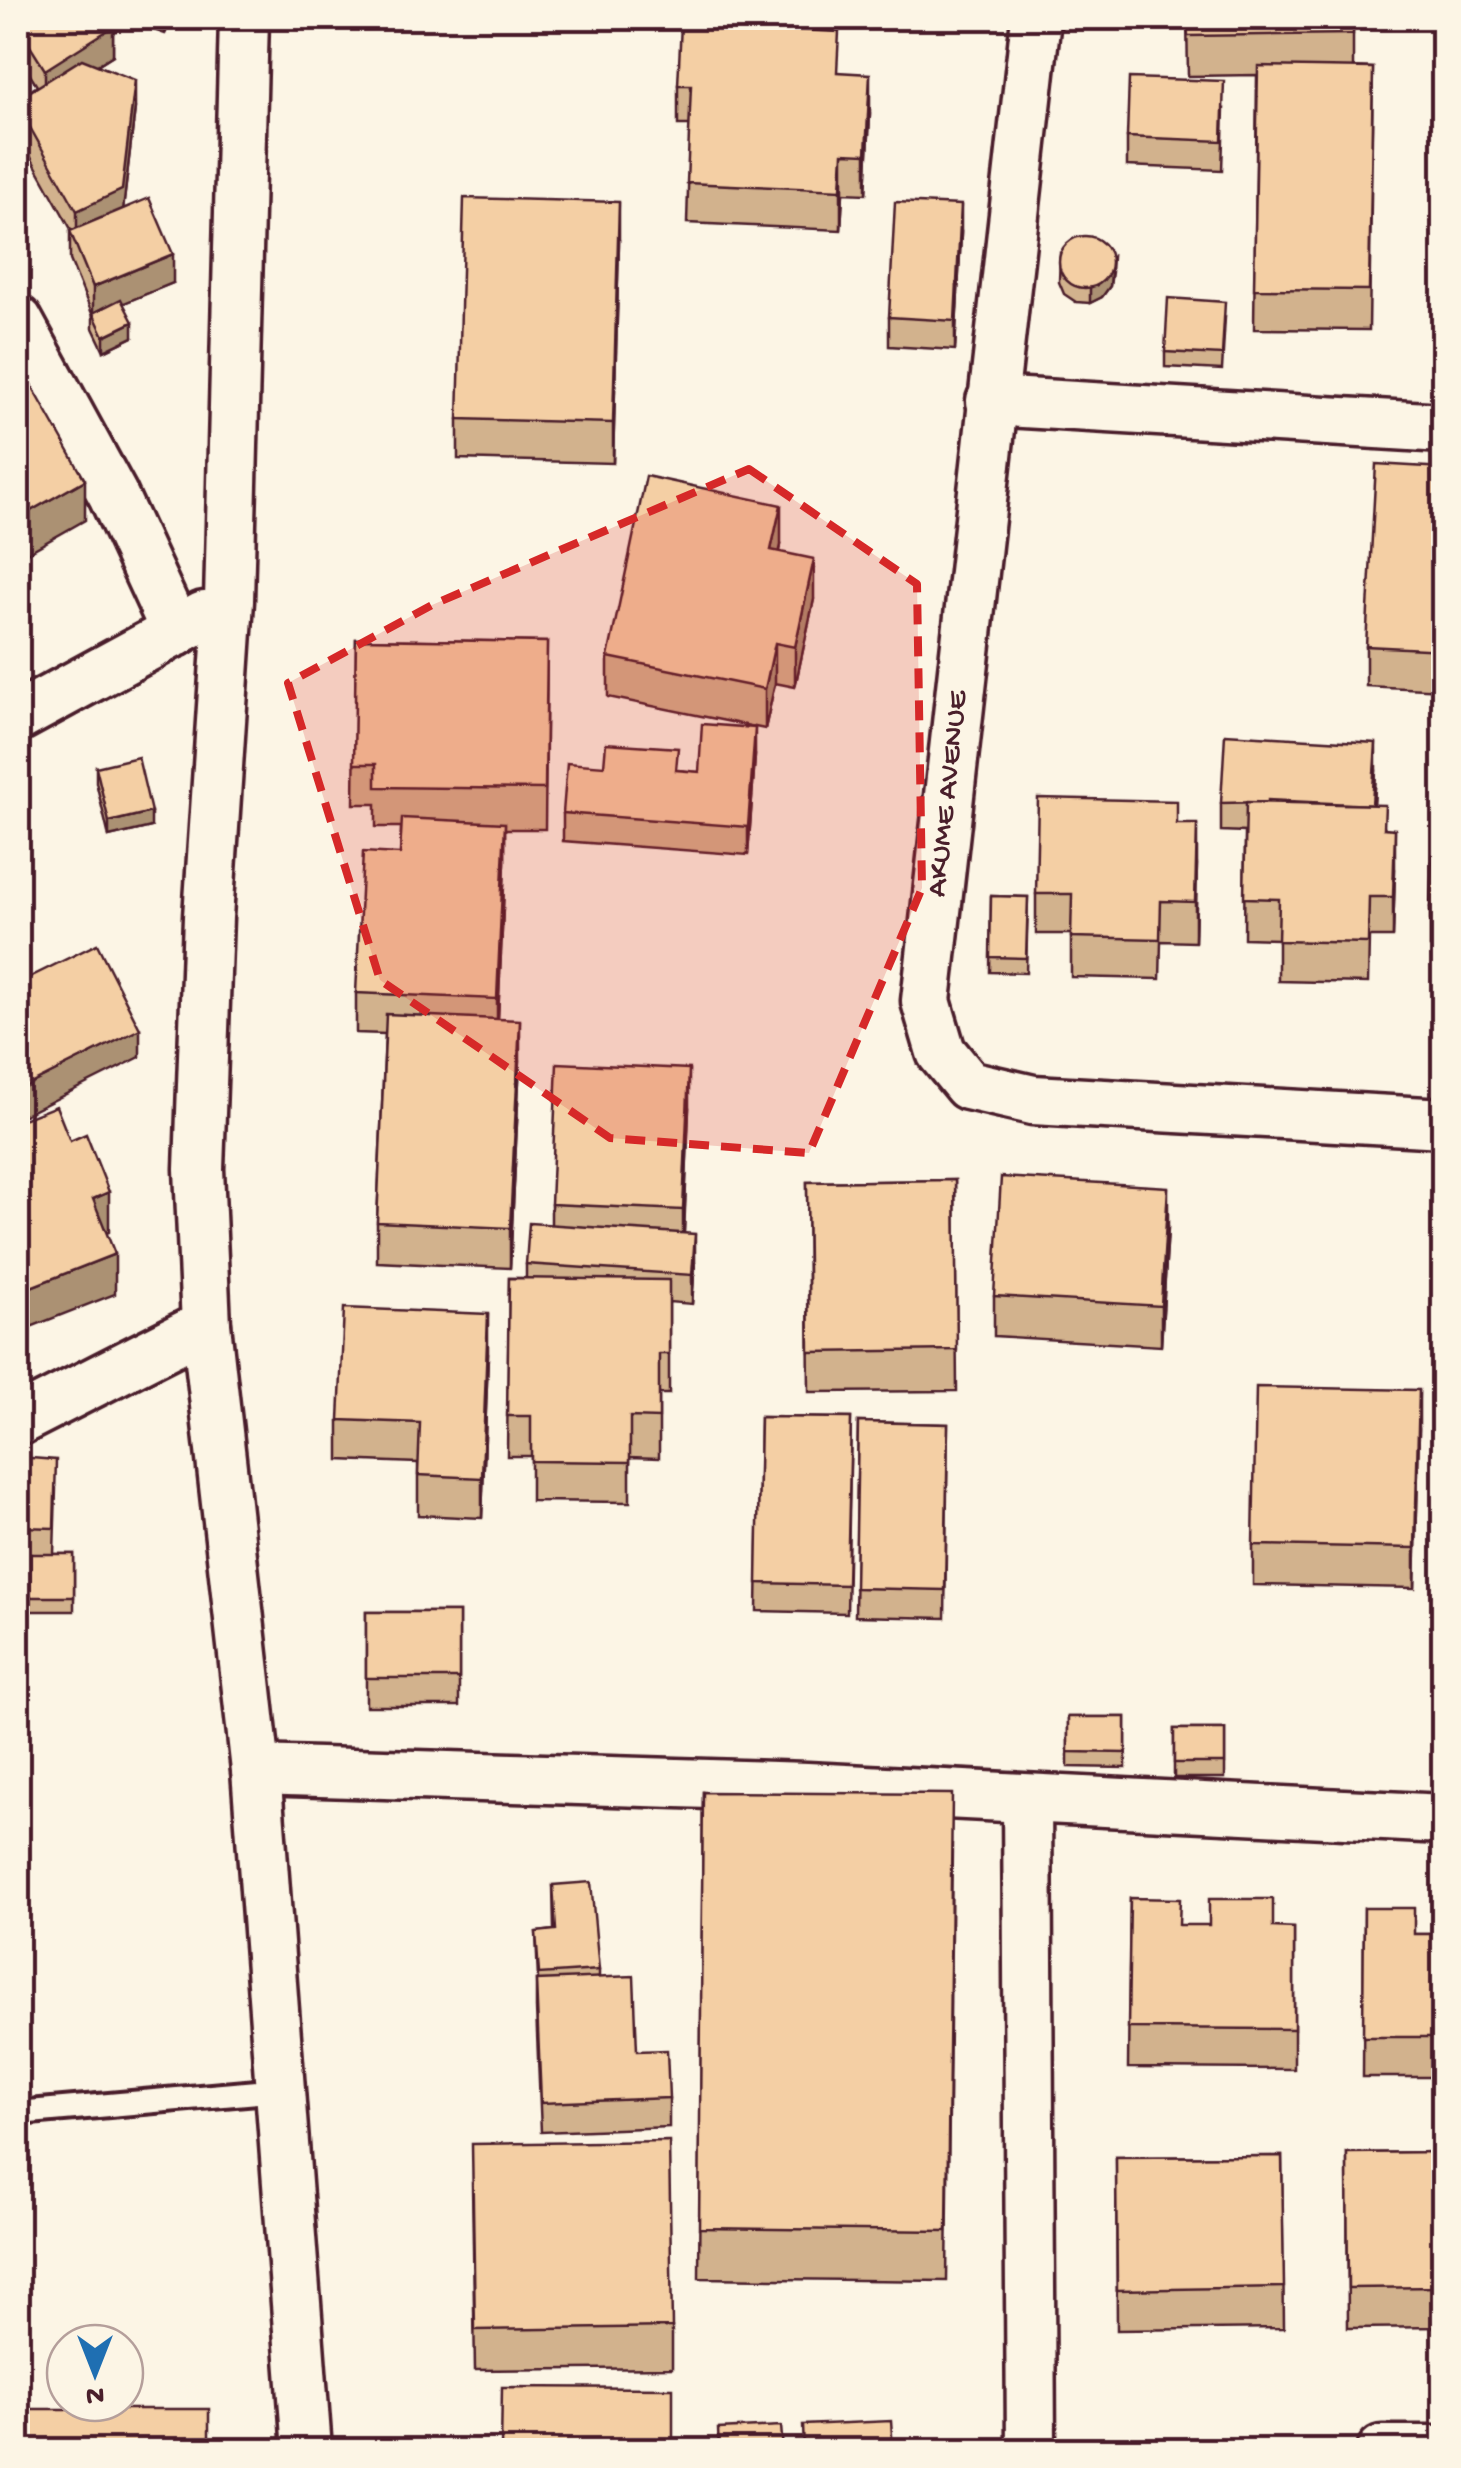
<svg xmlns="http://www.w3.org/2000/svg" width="1461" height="2468" font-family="'Gochi Hand',sans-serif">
	<rect width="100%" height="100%" fill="#fcf5e5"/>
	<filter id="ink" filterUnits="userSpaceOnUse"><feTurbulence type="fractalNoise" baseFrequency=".01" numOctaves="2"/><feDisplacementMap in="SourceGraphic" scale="20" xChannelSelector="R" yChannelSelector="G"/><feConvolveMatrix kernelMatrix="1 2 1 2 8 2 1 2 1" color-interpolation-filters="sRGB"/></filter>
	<g filter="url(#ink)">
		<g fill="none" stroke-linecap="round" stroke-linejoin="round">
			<defs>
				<path id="lane" d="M18,2113L280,2090"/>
				<g id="street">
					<path d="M244,18L229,601L208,917L199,1169L206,1325L256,1770L307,2450"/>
					<path d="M1036,18L926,1001L941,1052L968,1085L1033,1100L1444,1123"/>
					<path d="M18,321L113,495L176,632"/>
					<path d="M991,401L1444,428"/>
					<path d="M18,717L204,616"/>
					<path d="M18,1421L206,1325"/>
					<path d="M256,1770L807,1787L1444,1819"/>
					<path d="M1027,1799L1031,2450"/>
					<path d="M1382,2450H1444"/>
				</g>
			</defs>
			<!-- lane casing -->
			<use href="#lane" stroke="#4a1f2b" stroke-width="30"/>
			<!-- street casing -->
			<use href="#street" stroke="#4a1f2b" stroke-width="55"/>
			<!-- lane -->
			<use href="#lane" stroke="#fcf5e5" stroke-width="22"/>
			<!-- street -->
			<use href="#street" stroke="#fcf5e5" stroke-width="48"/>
		</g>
		<!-- wall -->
		<g fill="#d2b28d" stroke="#4a1f2b" stroke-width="2.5">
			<path d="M18,18H172L165,34L125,20V25L113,33V55L97,65L135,108L123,209L173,283L123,303L133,337L104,351L93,328V316L70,260V231H72L18,134V99L37,86L18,56Z"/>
			<path d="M1187,18H1353V67L1373,68L1369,330L1254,329L1257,75L1188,76Z"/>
			<path d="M839,72L870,114L866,194L843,193L841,230L687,223L690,125H678V85Z"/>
			<path d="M1224,109L1222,170L1127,166V137Z"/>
			<path d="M961,234L955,350L889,346V317Z"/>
			<path d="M619,242L613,463L458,459V419Z"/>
			<path d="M1060,253L1112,272L1110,286L1102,297L1090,303L1076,302L1064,294L1059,282Z"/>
			<path d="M1225,317L1222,370L1165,367V352Z"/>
			<path d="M1444,468V690L1366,686V646Z"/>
			<path d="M781,545L780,552L814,599L795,687L775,683L765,729L608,697V657Z"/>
			<path d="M356,639L547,642L545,829H505V863L498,1019L520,1060L510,1268L377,1262V1222L385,1034L356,1033V993L400,854L401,827H376V804H354Z"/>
			<path d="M755,756L748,855L563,841V813L678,770L699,772Z"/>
			<path d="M96,767L151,827L109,837L96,782Z"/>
			<path d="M1376,771L1374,805L1385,828L1395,869L1393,937H1369L1368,983L1278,981V939L1244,938L1245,832L1221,831V803Z"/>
			<path d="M1444,811V947H1430V907L1442,856Z"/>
			<path d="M1177,824L1197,864L1195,942L1161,941L1160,979L1071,977V934H1036V894Z"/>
			<path d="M991,896L1028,897L1026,973L990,972Z"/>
			<path d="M689,1109L684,1234L695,1263L692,1304L669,1302V1394H659V1458L630,1457V1502L531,1501V1456H507L509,1278H526V1264L551,1225V1204Z"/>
			<path d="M955,1180L957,1391L809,1392L807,1182Z"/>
			<path d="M1168,1227L1161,1346L994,1336V1296Z"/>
			<path d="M488,1355L482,1518L418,1515V1463L339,1460V1420Z"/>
			<path d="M760,1417L851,1418L847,1613L757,1611Z"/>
			<path d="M858,1422L948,1424L945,1618L855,1616Z"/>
			<path d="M1419,1430L1415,1588L1253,1585V1545Z"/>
			<path d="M18,1457L56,1488L54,1554H74V1611H30V1556L22,1555L20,1603H18Z"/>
			<rect x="366" y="1612" width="93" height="94"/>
			<path d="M1068,1717H1126V1768L1068,1767Z"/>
			<rect x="1174" y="1729" width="51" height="49"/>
			<path d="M703,1792L952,1844L947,2281L699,2278Z"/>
			<path d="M553,1885L599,1970V1977L637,2051L669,2098V2127L541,2132L536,2008V1980H538L536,1932L554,1930Z"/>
			<path d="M1130,1898L1180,1925L1294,1928V2069L1128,2068Z"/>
			<path d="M1364,1908L1414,1934H1444V2077H1363Z"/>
			<path d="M1444,2152V2327L1348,2328L1347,2153Z"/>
			<path d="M1282,2156L1284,2328L1117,2330L1116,2157Z"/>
			<path d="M472,2184L672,2327V2368L475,2370Z"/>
		</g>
		<!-- shaded-wall -->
		<g fill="#ab9173" stroke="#4a1f2b" stroke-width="2.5">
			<path d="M103,18H125V25L113,33V55L45,98V70Z"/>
			<path d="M166,18H172L165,34V19Z"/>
			<path d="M870,74V114L866,194V154Z"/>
			<path d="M135,80V108L122,219L77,240V211Z"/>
			<path d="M843,153V193L841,230V190Z"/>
			<path d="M619,202V242L613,463V423Z"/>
			<path d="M961,205V234L955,350V321Z"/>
			<path d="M173,254V283L93,316V287Z"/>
			<path d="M1112,257L1110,286L1102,297L1090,303V288Z"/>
			<path d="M133,322V337L104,351V336Z"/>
			<path d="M85,480V520L18,558V518Z"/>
			<path d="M781,505V545L771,590V550Z"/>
			<path d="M814,559V599L795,687V647Z"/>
			<path d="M775,643V683L765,729V689Z"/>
			<path d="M755,728V756L748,855V827Z"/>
			<path d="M1376,743V771L1372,834V806Z"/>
			<path d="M151,812V827L109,837V822Z"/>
			<path d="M505,823V863L497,1039V999Z"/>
			<path d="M1197,824V864L1195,942V902Z"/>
			<path d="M1395,829V869L1393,937V897Z"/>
			<path d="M520,1020V1060L510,1268V1228Z"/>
			<path d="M140,1029V1057L18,1118V1090Z"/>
			<path d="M689,1069V1109L683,1250V1210Z"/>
			<path d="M1168,1187V1227L1161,1346V1306Z"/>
			<path d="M109,1192V1232L93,1239V1199Z"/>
			<path d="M695,1234V1263L692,1304V1275Z"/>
			<path d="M115,1254V1294L18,1332V1292Z"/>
			<path d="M488,1314V1355L482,1518V1478Z"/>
			<path d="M1419,1390V1430L1415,1588V1548Z"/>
		</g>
		<!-- building -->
		<g fill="#f4cfa4" stroke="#4a1f2b" stroke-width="2.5">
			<path d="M18,18H107L113,27L45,70L18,27Z"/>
			<path d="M1187,18H1353V34L1188,36Z"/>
			<path d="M681,24L839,32L837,72L870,74L866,154L843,153L841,190L687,183L691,85H678Z"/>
			<path d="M82,59L135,80L122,190L77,211L18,106V99Z"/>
			<path d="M1258,66L1373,68L1369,290L1254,289Z"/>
			<path d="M1129,78L1224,81L1222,141L1127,137Z"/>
			<path d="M149,198L173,254L93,287L70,231Z"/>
			<path d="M464,198L619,202L613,423L458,419Z"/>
			<path d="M895,202L961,205L955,321L889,317Z"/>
			<circle cx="1085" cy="262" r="26"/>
			<path d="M1168,298L1225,302L1222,355L1165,352Z"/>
			<path d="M121,299L133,322L104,336L93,313Z"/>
			<path d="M18,361L85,480L18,518Z"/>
			<path d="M1376,464L1444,468V650L1366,646Z"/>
			<path d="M646,476L781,505L771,550L814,559L795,647L775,643L765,689L608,657Z"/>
			<path d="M356,639L547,642L545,789L376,787V764H354Z"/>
			<path d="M702,724L755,728L748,827L563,813L567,763L604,766L606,743L678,748L676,770L699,772Z"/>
			<path d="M1225,734L1376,743L1372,805L1268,800V802L1221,803Z"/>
			<path d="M138,757L151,812L109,822L96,767Z"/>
			<path d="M1038,798L1177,801V824H1197L1195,902L1161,901L1160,939L1071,937L1072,894H1036Z"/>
			<path d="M1246,802L1385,805L1384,828L1395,829L1393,897H1369L1368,943L1278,941L1279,899L1244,898Z"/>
			<path d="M1443,811L1444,907H1430L1432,855L1442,856Z"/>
			<path d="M402,818L505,823L497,999L356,993L363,852L400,854Z"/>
			<path d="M991,896L1028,897L1026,958L990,957Z"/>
			<path d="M97,944L140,1029L18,1090V983Z"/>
			<path d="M386,1014L520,1020L510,1228L377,1222Z"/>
			<path d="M557,1063L689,1069L683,1210L551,1204Z"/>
			<path d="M56,1106L70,1141L86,1134L109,1192L93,1199L115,1254L18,1292V1121Z"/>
			<path d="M1001,1177L1168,1187L1161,1306L994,1296Z"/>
			<path d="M955,1180L957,1350L809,1352L807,1182Z"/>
			<path d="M529,1223L695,1234L692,1275L526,1264Z"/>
			<path d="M509,1278L669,1280V1354H659V1418L630,1417V1462L531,1461V1416H507Z"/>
			<path d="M344,1308L488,1314L482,1478L418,1475L420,1423L339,1420Z"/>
			<path d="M1256,1387L1419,1390L1415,1548L1253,1545Z"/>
			<path d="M760,1417L851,1418L847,1585L757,1583Z"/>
			<path d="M858,1422L948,1424L945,1590L855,1588Z"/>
			<path d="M18,1457L56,1460L54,1528L22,1527L20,1575H18Z"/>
			<rect x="30" y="1554" width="44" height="43"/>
			<rect x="366" y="1612" width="93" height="66"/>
			<path d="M1068,1717H1126V1753L1068,1752Z"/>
			<rect x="1174" y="1729" width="51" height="34"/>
			<path d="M703,1792L952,1794L947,2231L699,2228Z"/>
			<path d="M591,1882L599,1970L539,1974L536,1932L556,1930L553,1885Z"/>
			<path d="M1130,1898L1180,1899L1179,1925H1209V1899H1273V1927L1294,1928V2029L1128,2028Z"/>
			<path d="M1364,1908H1414V1934H1444V2037H1363Z"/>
			<path d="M634,1976L637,2051L667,2050L669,2098L541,2103L536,1980Z"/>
			<path d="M669,2141L672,2327L475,2330L472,2144Z"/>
			<path d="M1444,2152V2287L1348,2288L1347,2153Z"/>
			<path d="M1282,2156L1284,2287L1117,2290L1116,2157Z"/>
			<path d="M502,2387L673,2388V2450H501Z"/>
			<rect x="18" y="2409" width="191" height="41"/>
			<path d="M891,2421L893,2450H804L803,2425Z"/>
			<path d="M781,2426L783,2450H719L718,2429Z"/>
		</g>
	</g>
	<!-- marked area -->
	<path fill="#d62828" fill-opacity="0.2" stroke="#d62828" stroke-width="8" stroke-dasharray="20 12" stroke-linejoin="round" d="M749,469L917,584L922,888L809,1153L610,1138L380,980L288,683L432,605Z"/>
	<g text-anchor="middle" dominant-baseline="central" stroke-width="8" stroke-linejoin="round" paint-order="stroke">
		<!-- street labels -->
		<g font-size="30" fill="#4a1f2b" stroke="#fcf5e5">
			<text transform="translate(949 794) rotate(-84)">AKUME AVENUE</text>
		</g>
	</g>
	<!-- margin -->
	<rect width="1461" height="2468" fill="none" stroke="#fcf5e5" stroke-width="60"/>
	<rect x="30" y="30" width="1401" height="2408" fill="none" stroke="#4a1f2b" stroke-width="4" filter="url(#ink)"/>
	<!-- north arrow -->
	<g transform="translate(95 2373) rotate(180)"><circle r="48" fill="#fcf5e5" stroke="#b59f9b" stroke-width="2.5"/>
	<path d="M0-8L18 38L0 25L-18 38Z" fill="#1f6fb2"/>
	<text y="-15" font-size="28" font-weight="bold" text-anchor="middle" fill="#4a1f2b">N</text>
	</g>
</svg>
